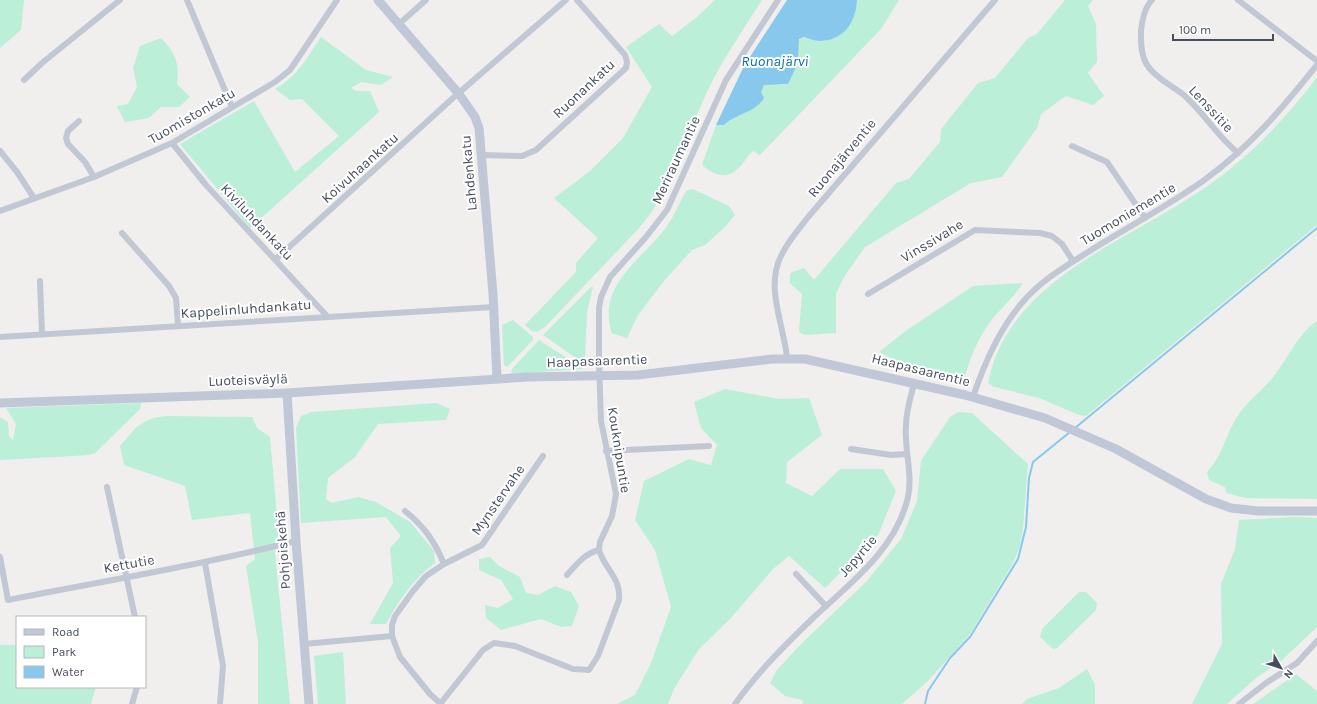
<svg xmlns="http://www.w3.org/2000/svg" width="1317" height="704" font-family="Karla,sans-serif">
	<rect width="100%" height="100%" fill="#f1eeee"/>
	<!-- green -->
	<g fill="#bbefd8">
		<path d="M0,0H24L21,30L0,48Z"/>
		<path d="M715,0H762C743,30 722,60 707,92C686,138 673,188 640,227L545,327L537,332L532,331L525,325L576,272V263L598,238L554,198L590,171L623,138L652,87L626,47L659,24L672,36L696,18Z"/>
		<path d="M857,0H899L881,29L760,155L753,151C748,155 747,158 743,163C730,180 717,178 702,165L716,125C730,126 758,99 764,85L774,84L785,85L798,63L799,40L803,37C808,38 814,41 818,41C842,42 856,22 857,0Z"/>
		<path d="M1065,0H1093L1088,6L1096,24L1097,62L1088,73L1104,96L1093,105L1066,96L1041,114L1037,128L1002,177L971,183L865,247L844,277L836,293V333L805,335L799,332L802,294L790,283V273L804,268L814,280L896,183L909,179L940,142L941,129L978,83L995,78L1028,38L1037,34Z"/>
		<path d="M321,37L366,70L393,77L381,85L361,82L351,88L357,91H370L379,112L250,228L180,144L254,101L295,172L339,136L302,99L290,100L275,89C298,76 306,59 321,37Z"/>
		<path d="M161,38C175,52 180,64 177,84L190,97L179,107H161L149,118L125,122L117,106L128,104L137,87L133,68L140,46Z"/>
		<path d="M1317,77V225L1086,416L1079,415L1039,398L994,387L988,383C1008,279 1129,241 1206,187C1250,156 1285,120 1317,77Z"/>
		<path d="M693,189L729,206L735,215L725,227L705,245L692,250L664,281L638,315L627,338L612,333C597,289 636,263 661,234C672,221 678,206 686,191Z"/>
		<path d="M1023,283C1012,300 996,312 986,328C975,345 969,361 964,380L905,365L879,352L907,330L973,286Z"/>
		<path d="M591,287H593L587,312L585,359L576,358L543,335Z"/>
		<path d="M513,320L533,337V340L507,367L504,365L502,325Z"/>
		<path d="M1317,321V499L1245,498L1226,493L1225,487L1209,480L1207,472C1224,453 1223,442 1234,422C1243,405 1258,394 1270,381C1287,362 1296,335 1317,321Z"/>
		<path d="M539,340L573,362L581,364L582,369L511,374L512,369Z"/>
		<path d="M725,389L779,399L809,398L822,435L787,462L786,483L812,496L840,469H883L896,491L878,535L825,588L789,556L773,569L730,619L699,649L674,689L668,704H617L635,695L651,663L671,607L655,550L635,520L644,481L689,459L711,465L717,445L701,428L694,402Z"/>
		<path d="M141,403L140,409L95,453L90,455L0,460V417L8,422L9,436L13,440L16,424L6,408Z"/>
		<path d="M436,403L450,409L446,420L378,424L355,457L328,478L326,499L331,503L359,497L376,502L410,522L434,551L435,563C412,580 399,600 386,624H370L393,583L390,548L401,536L386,517L301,523L296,428L301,416L311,412Z"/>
		<path d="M958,412L972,413L1028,464L1023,529L1019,549L1012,565L970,634L928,681L902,704H803L802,700L785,696L770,683L777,670L802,643L866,582L901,539L917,501L921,461L950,417Z"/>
		<path d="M165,416L252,417L257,428L270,437L279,539L274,543L290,704H258V642L246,566L255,559L250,513L192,520L185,486L124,465L120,446C137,426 140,420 165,416Z"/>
		<path d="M1294,517L1317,518V627L1281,661L1256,678L1227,704H1192L1222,644L1221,584L1235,549L1239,520Z"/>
		<path d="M490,557L499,566L520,577L526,593L538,595L555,586L571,592L579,606L572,626L561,627L541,619L501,630L486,618L485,605L498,608L513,599L501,580L479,570V559Z"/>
		<path d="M1079,592H1086L1097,603L1096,610L1057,648L1053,649L1040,637L1042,629Z"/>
		<path d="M0,645H17V687H96L91,704H0Z"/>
		<path d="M343,652L346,704H318L314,656Z"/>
		<path d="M1087,669L1095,685V704H1022L1027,699L1059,688Z"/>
		<path d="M1296,674L1317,691V704H1253Z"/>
	</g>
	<!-- water -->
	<path fill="#88c8ed" d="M787,0H857C856,23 843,41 819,41C814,41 808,38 804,37L799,39L798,63L788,84L764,85L761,92L764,98C755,113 735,114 724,125H716L744,66Z"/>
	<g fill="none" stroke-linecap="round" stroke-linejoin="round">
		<!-- stream -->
		<g stroke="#88c8ed" stroke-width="2">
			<path d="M1075,428L1317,228"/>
			<path d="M925,704L928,691L950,658L970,637L1018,559L1026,527L1029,478L1033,462L1070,432"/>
		</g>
		<!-- minor -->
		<g stroke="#c1c8d4" stroke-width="6">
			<path d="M187,0L232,107"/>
			<path d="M1152,0C1145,7 1142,21 1141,31C1140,61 1146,70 1171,86C1177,90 1184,94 1188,99C1207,117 1217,136 1238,153"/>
			<path d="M1238,0L1317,61"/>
			<path d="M399,24L426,0"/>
			<path d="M24,80L42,63L120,0"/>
			<path d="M79,121L68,131L66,138L68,144L85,162L94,177"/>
			<path d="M172,143L206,185L327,316"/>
			<path d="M1072,146L1107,162L1145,218"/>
			<path d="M0,151L17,172L34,198"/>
			<path d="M482,155L522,156L536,150L626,68L627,62L625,55L577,0"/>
			<path d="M0,211L94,177L172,143L275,82L290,70L337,0"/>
			<path d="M122,233L169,286L176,298L178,325"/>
			<path d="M276,259L453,98L566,0"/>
			<path d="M40,281L42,334"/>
			<path d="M868,294L975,230L1040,233L1052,236L1062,244L1073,261"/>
			<path d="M0,337L494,307"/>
			<path d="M787,358C784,325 765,288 781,256C788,241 799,229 809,216L995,0"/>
			<path d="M973,397C984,364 998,331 1021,304C1039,282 1064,267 1088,252C1126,228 1166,207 1203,181C1251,146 1280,111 1317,65"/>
			<path d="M851,449L891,455L907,454"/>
			<path d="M606,451L709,446"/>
			<path d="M107,487L135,617"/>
			<path d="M405,511C424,526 435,542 444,564"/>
			<path d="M0,557L8,600C104,581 201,565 296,541"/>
			<path d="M205,563L223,666L220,704"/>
			<path d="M796,574L826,606"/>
			<path d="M567,575C576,565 585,553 599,550L600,542L612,516L616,494L601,421L599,361V308L601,297L610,277L646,237L667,210L726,80L778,0"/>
			<path d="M392,636V625L395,616L413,591L426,576L444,564L482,545L543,456"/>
			<path d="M304,644L392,636L400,657L430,694L441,704"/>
			<path d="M132,704L137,687"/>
			<path d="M440,704L483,650L494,643L515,646L573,669L589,670L598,656L619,600C621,577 605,570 599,550"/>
			<path d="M735,704C757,673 784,646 812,619C849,584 896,550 908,497C913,474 904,449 906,425C906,411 911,397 914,383"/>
			<path d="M1239,704L1266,683L1297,663L1317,641"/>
		</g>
		<!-- secondary -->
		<g stroke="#c0c8d8" stroke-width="9">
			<path d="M378,0L459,94L475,117L479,128L493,294L497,379"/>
			<path d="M287,393L296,541L309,704"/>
			<path d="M0,403L287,393L528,377L638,375L772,359H805L965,395L1045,418L1116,449L1206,499L1231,508L1258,511H1317"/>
		</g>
	</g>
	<g text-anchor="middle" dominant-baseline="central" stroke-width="4" stroke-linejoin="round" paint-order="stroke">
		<!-- street labels -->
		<g font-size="14" fill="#464e5c" stroke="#fff">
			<text transform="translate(584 89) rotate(-43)">Ruonankatu</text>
			<text transform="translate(1211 109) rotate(47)">Lenssitie</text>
			<text transform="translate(192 116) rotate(-30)">Tuomistonkatu</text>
			<text transform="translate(842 158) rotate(-50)">Ruonajärventie</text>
			<text transform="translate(676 160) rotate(-65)">Meriraumantie</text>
			<text transform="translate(360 168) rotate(-42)">Koivuhaankatu</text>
			<text transform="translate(469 173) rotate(-95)">Lahdenkatu</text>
			<text transform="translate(1128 214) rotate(-31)">Tuomoniementie</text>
			<text transform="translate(257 222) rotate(47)">Kiviluhdankatu</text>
			<text transform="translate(932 241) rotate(-31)">Vinssivahe</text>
			<text transform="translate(246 309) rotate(-4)">Kappelinluhdankatu</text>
			<text transform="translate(597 361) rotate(-2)">Haapasaarentie</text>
			<text transform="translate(921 370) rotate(14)">Haapasaarentie</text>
			<text transform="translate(248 380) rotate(-2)">Luoteisväylä</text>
			<text transform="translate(619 450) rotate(81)">Kouknipuntie</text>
			<text transform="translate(498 500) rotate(-55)">Mynstervahe</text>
			<text transform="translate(283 550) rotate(-94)">Pohjoiskehä</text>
			<text transform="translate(858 556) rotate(-49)">Jepyrtie</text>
			<text transform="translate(129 564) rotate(-10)">Kettutie</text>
		</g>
		<!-- water labels -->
		<g font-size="15" font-style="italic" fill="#0a6fab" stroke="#fff">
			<text x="775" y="61">Ruonajärvi</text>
		</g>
	</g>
	<!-- legend -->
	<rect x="16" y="616" width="130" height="72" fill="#ffffff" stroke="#b5b8be"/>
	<rect x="24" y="629" width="20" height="6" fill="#c0c8d8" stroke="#b5b8be"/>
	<text x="52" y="636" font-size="12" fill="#464e5c">Road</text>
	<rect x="24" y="646" width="20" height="12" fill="#bbefd8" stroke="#b5b8be"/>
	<text x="52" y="656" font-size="12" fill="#464e5c">Park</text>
	<rect x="24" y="666" width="20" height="12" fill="#88c8ed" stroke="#b5b8be"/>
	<text x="52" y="676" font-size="12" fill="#464e5c">Water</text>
	<!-- north arrow -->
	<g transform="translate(1281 668) rotate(129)" stroke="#ffffff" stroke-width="3" paint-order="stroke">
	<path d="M0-3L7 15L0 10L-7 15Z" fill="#464e5c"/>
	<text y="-6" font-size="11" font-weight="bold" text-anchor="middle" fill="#464e5c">N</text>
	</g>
	<!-- scale -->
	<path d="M1173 34v6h100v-6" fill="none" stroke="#464e5c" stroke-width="2"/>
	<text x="1179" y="34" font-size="12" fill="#464e5c" stroke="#ffffff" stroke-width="3" paint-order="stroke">100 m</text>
</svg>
